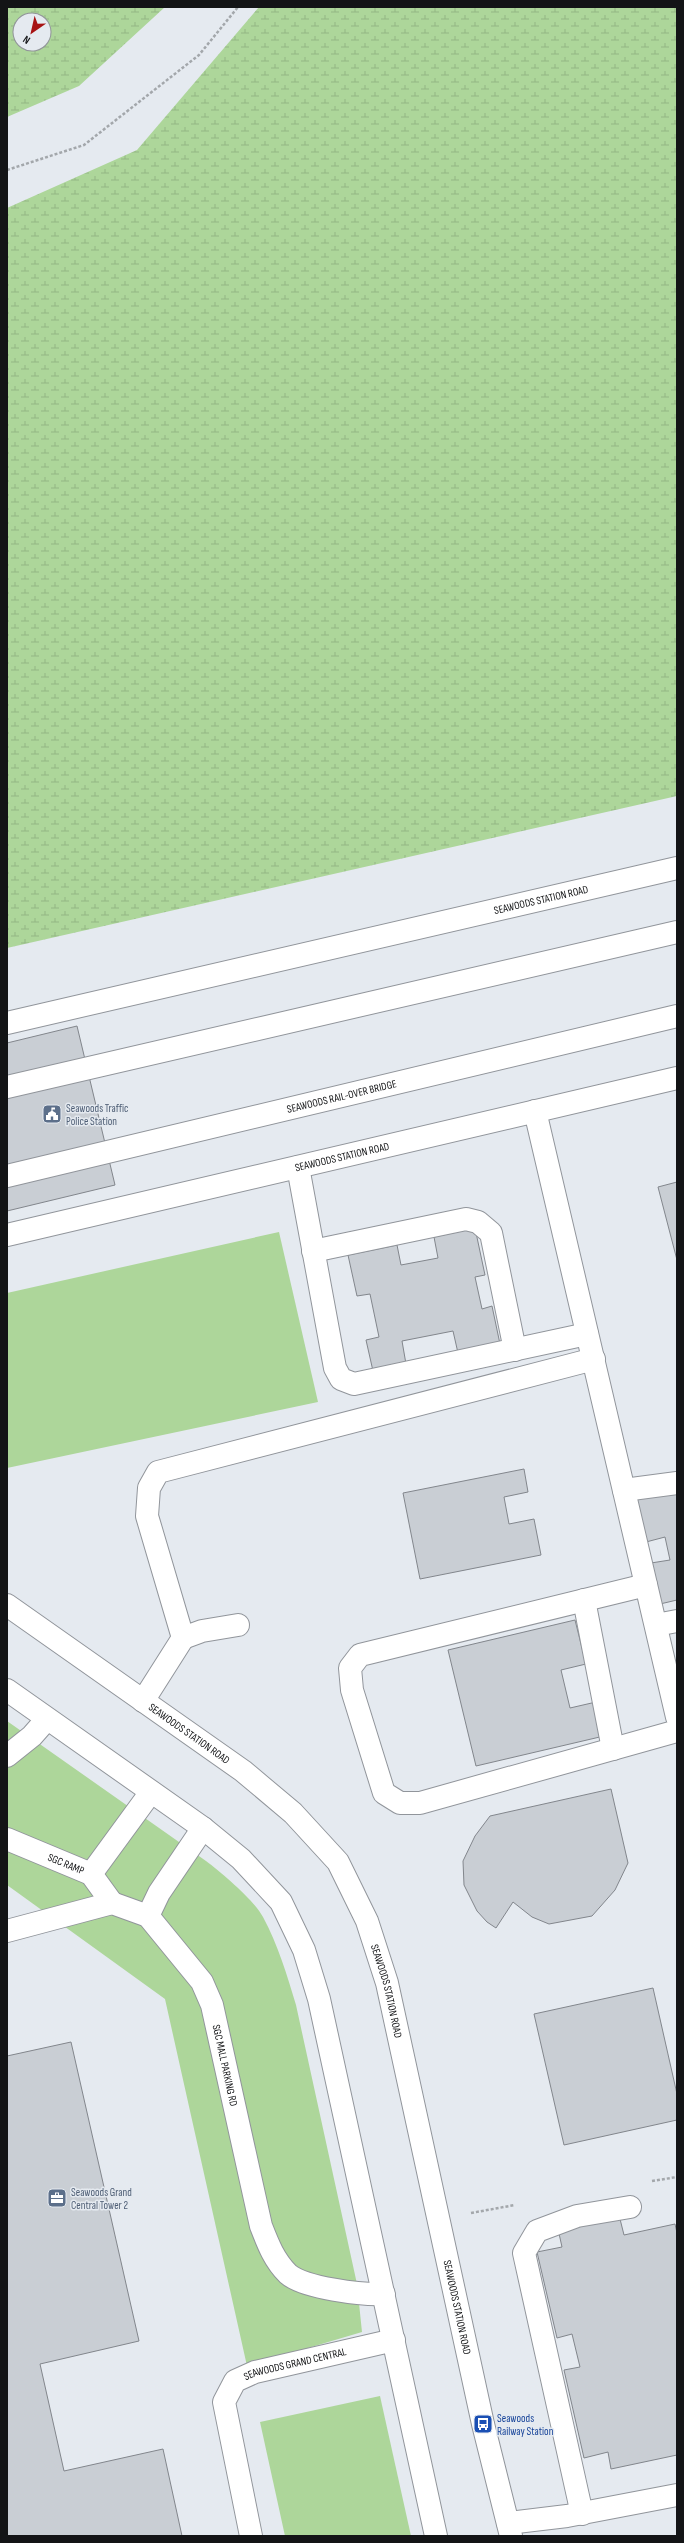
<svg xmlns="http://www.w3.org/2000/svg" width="684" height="2543" font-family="'Sofia Sans Condensed',sans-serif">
	<defs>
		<pattern id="wetland-marsh" width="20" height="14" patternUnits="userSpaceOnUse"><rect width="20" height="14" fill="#add69a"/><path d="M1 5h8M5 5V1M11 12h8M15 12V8" fill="none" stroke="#94b784"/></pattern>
	</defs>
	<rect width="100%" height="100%" fill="#e5eaf0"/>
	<!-- grass -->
	<g fill="#add69a">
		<path d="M279,1232L318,1402L7,1468V1293Z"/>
		<path d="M7,1721L206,1861C222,1873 254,1900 263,1917C278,1945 287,1975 296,2005L357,2284L362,2332L247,2366L165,1999L7,1885Z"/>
		<path d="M380,2396L411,2536H285L260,2422Z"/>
	</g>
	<!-- wetland -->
	<g fill="url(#wetland-marsh)" fill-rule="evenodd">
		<path d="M7,7H165L79,86L7,117ZM20,20H44V44H20Z"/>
		<path d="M259,7H677V796L7,948V208L137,150Z"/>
	</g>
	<!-- building -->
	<g fill="#c9ced4" stroke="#82868c">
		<path d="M77,1026L115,1185L7,1211V1043Z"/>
		<path d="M677,1182V1260L658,1187Z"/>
		<path d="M475,1228L485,1275L475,1277L482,1309L492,1306L500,1344L458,1353L453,1331L402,1341L406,1364L373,1371L366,1340L379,1337L370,1294L357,1296L348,1255L397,1245L401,1265L438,1258L434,1237Z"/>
		<path d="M524,1469L528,1492L504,1497L509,1524L534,1519L541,1555L420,1579L403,1493Z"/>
		<path d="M677,1488V1600L660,1604L651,1563L670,1560L665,1537L646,1542L636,1498Z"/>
		<path d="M575,1620L586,1664L561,1670L570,1708L596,1702L604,1736L476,1766L448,1650Z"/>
		<path d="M611,1789L628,1863L615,1890L592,1916L549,1924L532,1917L513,1902L496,1928L487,1922L477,1911L464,1885L463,1861L475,1836L490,1816Z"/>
		<path d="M653,1988L677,2094V2120L564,2145L534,2014Z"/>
		<path d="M71,2042L139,2341L40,2364L64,2471L163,2449L182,2536H7V2056Z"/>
		<path d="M619,2215L624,2235L675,2224L677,2233V2455L611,2469L608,2452L584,2458L564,2370L580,2367L572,2334L557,2338L537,2252L562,2247L558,2229Z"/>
	</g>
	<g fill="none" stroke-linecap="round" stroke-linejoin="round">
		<defs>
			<g id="service">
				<path d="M7,1756L32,1736L47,1719"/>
				<path id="s1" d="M7,1839L91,1874L112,1903"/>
				<path d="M91,1874L151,1792"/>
				<path d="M148,1916L159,1893L203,1828"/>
				<path id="s2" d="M7,1931L112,1903L148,1916L202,1982L212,2005L261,2226C268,2244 274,2260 288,2274C304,2288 362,2295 384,2294"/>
				<path d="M582,2514L524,2253L537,2231L577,2216L630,2207"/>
				<path id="s3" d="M251,2536L224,2402L235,2381L255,2372L394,2340"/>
			</g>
			<g id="minor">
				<path d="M535,1111L677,1717"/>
				<path d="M298,1167L335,1368L341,1379L354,1384L587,1334"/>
				<path d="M313,1251L466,1219L478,1222L491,1233L515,1350"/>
				<path d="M624,1490L677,1483"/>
				<path d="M646,1585L360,1655L350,1668L352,1690L384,1793L400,1803H420L677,1731"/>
				<path d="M584,1600L613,1749"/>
				<path d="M656,1625L677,1621"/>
				<path d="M183,1638L202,1631L238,1625"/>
				<path d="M143,1701L183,1638L147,1516L149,1488L158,1472L594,1359"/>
				<path d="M508,2523L567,2516L677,2495"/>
			</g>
			<g id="secondary">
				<path id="s4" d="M7,1023L677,868"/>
				<path d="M7,1087L677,932"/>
				<path id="s5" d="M7,1176L677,1016"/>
				<path id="s6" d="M7,1235L677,1078"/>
				<path id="s7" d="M7,1605L243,1771L293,1813L338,1862L367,1921L387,1983L483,2424L511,2536"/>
				<path d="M7,1690L203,1828L241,1859L281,1902L304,1950L319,1999L436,2536"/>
			</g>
		</defs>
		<!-- service casing -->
		<use href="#service" stroke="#91959b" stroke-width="24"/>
		<!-- minor casing -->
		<use href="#minor" stroke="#91959b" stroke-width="24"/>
		<!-- secondary casing -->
		<use href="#secondary" stroke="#91959b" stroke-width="24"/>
		<!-- path -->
		<g stroke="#a3a7ab" stroke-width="2.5" stroke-dasharray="3 2" stroke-linecap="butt">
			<path d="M7,170L84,145L199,55L238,7"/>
			<path d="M652,2181L677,2177"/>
			<path d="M471,2213L515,2205"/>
		</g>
		<!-- service -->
		<use href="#service" stroke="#fff" stroke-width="22"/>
		<!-- minor -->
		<use href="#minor" stroke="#fff" stroke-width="22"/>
		<!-- secondary -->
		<use href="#secondary" stroke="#fff" stroke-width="22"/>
	</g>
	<!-- icons -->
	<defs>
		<symbol id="civic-square" viewBox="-11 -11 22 22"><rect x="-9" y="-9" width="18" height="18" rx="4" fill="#5c6f8a" stroke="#e5eaf0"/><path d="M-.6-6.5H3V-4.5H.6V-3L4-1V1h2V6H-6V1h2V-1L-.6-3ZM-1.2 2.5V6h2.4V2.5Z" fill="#fff"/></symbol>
		<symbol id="office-square" viewBox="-11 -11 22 22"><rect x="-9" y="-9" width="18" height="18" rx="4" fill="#5c6f8a" stroke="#e5eaf0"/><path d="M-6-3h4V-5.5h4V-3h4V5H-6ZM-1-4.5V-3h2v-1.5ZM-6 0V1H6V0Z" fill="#fff"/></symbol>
		<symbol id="bus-square" viewBox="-11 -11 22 22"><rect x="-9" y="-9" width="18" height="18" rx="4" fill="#1a4fb4" stroke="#e5eaf0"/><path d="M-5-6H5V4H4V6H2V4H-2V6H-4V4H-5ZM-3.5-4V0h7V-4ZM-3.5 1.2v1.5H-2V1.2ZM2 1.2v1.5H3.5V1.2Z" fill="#fff"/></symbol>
	</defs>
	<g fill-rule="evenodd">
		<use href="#civic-square" x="41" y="1103" width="22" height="22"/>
		<use href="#office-square" x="46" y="2187" width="22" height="22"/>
		<use href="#bus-square" x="472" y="2413" width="22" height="22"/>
	</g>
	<g text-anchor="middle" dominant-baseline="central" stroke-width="3" stroke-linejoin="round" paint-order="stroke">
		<!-- street labels -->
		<g font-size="11" fill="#131416" stroke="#e5eaf0">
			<text stroke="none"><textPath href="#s4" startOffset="548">SEAWOODS STATION ROAD</textPath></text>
			<text stroke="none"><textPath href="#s5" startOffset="344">SEAWOODS RAIL-OVER BRIDGE</textPath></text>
			<text stroke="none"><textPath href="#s6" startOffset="344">SEAWOODS STATION ROAD</textPath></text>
			<text stroke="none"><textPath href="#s7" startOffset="223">SEAWOODS STATION ROAD</textPath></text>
			<text stroke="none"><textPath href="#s1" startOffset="64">SGC RAMP</textPath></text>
			<text stroke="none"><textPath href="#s7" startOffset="559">SEAWOODS STATION ROAD</textPath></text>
			<text stroke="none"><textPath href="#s2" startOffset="319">SGC MALL PARKING RD</textPath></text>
			<text stroke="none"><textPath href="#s7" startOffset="883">SEAWOODS STATION ROAD</textPath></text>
			<text stroke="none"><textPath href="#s3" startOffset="223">SEAWOODS GRAND CENTRAL</textPath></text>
		</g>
		<!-- service labels -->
		<g font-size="11" fill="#4e5e75" stroke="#e5eaf0" text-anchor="start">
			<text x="66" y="1108">Seawoods Traffic<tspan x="66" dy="13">Police Station</tspan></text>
			<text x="71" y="2192">Seawoods Grand<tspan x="71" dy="13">Central Tower 2</tspan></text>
		</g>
		<!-- transit labels -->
		<g font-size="11" fill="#164399" stroke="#e5eaf0" text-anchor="start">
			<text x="497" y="2418">Seawoods<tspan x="497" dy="13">Railway Station</tspan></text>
		</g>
	</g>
	<!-- border -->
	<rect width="684" height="2543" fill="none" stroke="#131416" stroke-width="16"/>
	<!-- north arrow -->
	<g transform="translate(32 32) rotate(214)"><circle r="19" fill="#e5eaf0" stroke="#919499"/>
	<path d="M0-3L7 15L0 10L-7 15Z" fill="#a71213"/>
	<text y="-6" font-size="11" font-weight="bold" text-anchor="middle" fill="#131416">N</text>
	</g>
</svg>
